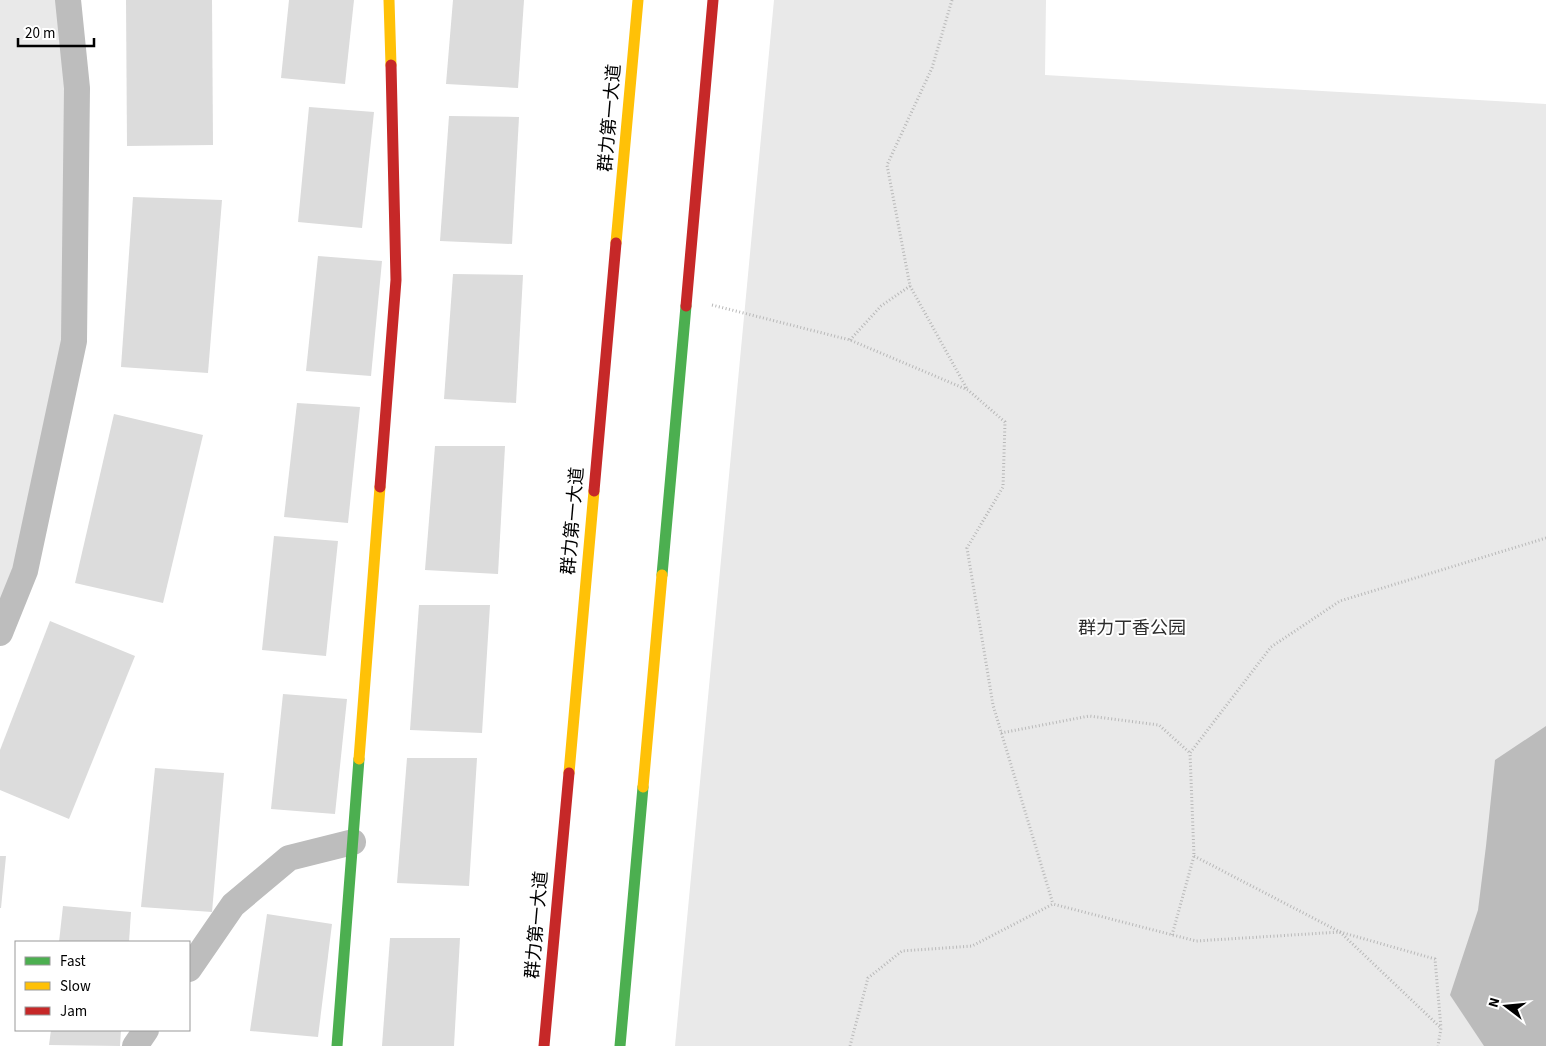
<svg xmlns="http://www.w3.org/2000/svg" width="1546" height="1046" font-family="'Source Sans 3','Noto Sans SC',sans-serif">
	<rect width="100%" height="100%" fill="#fff"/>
	<!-- green -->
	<g fill="#e9e9e9">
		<path d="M0,0H68L74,341L0,633Z"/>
		<path d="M774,0H1046L1045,75L1546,104V1046H675Z"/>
	</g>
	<!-- water -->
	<path fill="#bbb" d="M1546,726V1046H1484L1450,995L1478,910L1486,846L1495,760Z"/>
	<!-- building -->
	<g fill="#dcdcdc">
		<path d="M126,0H212L213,145L127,146Z"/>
		<path d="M289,0H354L345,84L281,78Z"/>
		<path d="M453,0H524L518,88L446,84Z"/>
		<path d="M309,107L374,112L362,228L298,222Z"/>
		<path d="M449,116L519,117L512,244L440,241Z"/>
		<path d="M133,197L222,200L208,373L121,367Z"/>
		<path d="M318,256L382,261L371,376L306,371Z"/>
		<path d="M453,274L523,275L516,403L444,399Z"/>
		<path d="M297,403L360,407L348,523L284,517Z"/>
		<path d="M114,414L203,435L163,603L75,583Z"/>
		<path d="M435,446H505L498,574L425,570Z"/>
		<path d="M274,536L338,541L326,656L262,650Z"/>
		<path d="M419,605H490L482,733L410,730Z"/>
		<path d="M50,621L135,656L69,819L0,790V750Z"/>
		<path d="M283,694L347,699L335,814L271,809Z"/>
		<path d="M407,758H477L469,886L397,883Z"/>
		<path d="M155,768L224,773L212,912L141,907Z"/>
		<path d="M0,856H6L1,908H0Z"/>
		<path d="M63,906L131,912L129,942H59Z"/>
		<path d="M267,914L332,924L318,1037L250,1031Z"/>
		<path d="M390,938H460L454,1046H382Z"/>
		<path d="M51,1030H121L120,1046L49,1045Z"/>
	</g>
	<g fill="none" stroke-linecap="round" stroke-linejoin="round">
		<!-- path -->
		<g stroke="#b8b8b8" stroke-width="3" stroke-dasharray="1 2.5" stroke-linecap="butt">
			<path d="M952,0L932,68L887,165L910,286L967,389"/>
			<path d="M712,305L850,340L968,390L1005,422L1003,487L967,548L993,705L1053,904"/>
			<path d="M850,340L881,306L910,286"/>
			<path d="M1001,733L1089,716L1159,725L1190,753"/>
			<path d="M1194,856L1340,932L1435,959L1441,1028"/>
			<path d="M1172,935L1194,856L1190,753L1271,647L1340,601L1546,538"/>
			<path d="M850,1046L868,978L902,951L972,946L1053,904L1196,941L1340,932L1441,1028L1438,1046"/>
		</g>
		<!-- street -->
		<g stroke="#bdbdbd" stroke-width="26">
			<path d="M0,633L25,571L74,341L77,88L68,0"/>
			<path d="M189,969L233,905L289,858L353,842"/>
			<path d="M135,1046L146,1030"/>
		</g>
		<!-- fast -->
		<g stroke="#4caf50" stroke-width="11">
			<path d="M662,575L686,306"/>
			<path d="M337,1046L359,759"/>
			<path d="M620,1046L643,787"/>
		</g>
		<!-- slow -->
		<g stroke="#ffc107" stroke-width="11">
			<path d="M389,0L391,65"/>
			<path d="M616,243L638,0"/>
			<path d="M359,759L380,487"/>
			<path d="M569,773L594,491"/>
			<path d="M643,787L662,575"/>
		</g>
		<!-- jam -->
		<g stroke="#c62828" stroke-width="11">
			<path d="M686,306L713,0"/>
			<path d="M380,487L396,280L391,65"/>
			<path d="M594,491L616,243"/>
			<path d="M544,1046L569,773"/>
		</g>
	</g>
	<g text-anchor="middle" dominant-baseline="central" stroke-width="4" stroke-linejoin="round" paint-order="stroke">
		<!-- street labels -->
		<g font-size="18" fill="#000" stroke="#fff">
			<text transform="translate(610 118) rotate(-85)">群力第一大道</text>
			<text transform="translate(573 521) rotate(-85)">群力第一大道</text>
			<text transform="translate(537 925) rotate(-85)">群力第一大道</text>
		</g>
		<!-- park labels -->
		<g font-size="18" fill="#2e2e2e" stroke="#fff">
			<text x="1132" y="628">群力丁香公园</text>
		</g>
	</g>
	<!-- legend -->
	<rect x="15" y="941" width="175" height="90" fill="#ffffff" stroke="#999999"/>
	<rect x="25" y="957" width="25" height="8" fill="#4caf50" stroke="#999999"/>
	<text x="60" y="966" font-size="15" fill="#000000">Fast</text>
	<rect x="25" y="982" width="25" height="8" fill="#ffc107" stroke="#999999"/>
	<text x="60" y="991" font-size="15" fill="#000000">Slow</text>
	<rect x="25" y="1007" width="25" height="8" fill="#c62828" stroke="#999999"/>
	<text x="60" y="1016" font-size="15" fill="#000000">Jam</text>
	<!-- north arrow -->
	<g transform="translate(1506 1006) rotate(286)" stroke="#ffffff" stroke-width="4" paint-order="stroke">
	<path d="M0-4L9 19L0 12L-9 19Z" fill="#000000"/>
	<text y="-8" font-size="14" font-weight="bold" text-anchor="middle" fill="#000000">N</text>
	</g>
	<!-- scale -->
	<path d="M18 38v8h76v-8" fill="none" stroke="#000000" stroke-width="2.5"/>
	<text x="25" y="38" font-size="15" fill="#000000" stroke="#ffffff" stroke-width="4" paint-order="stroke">20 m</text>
</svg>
